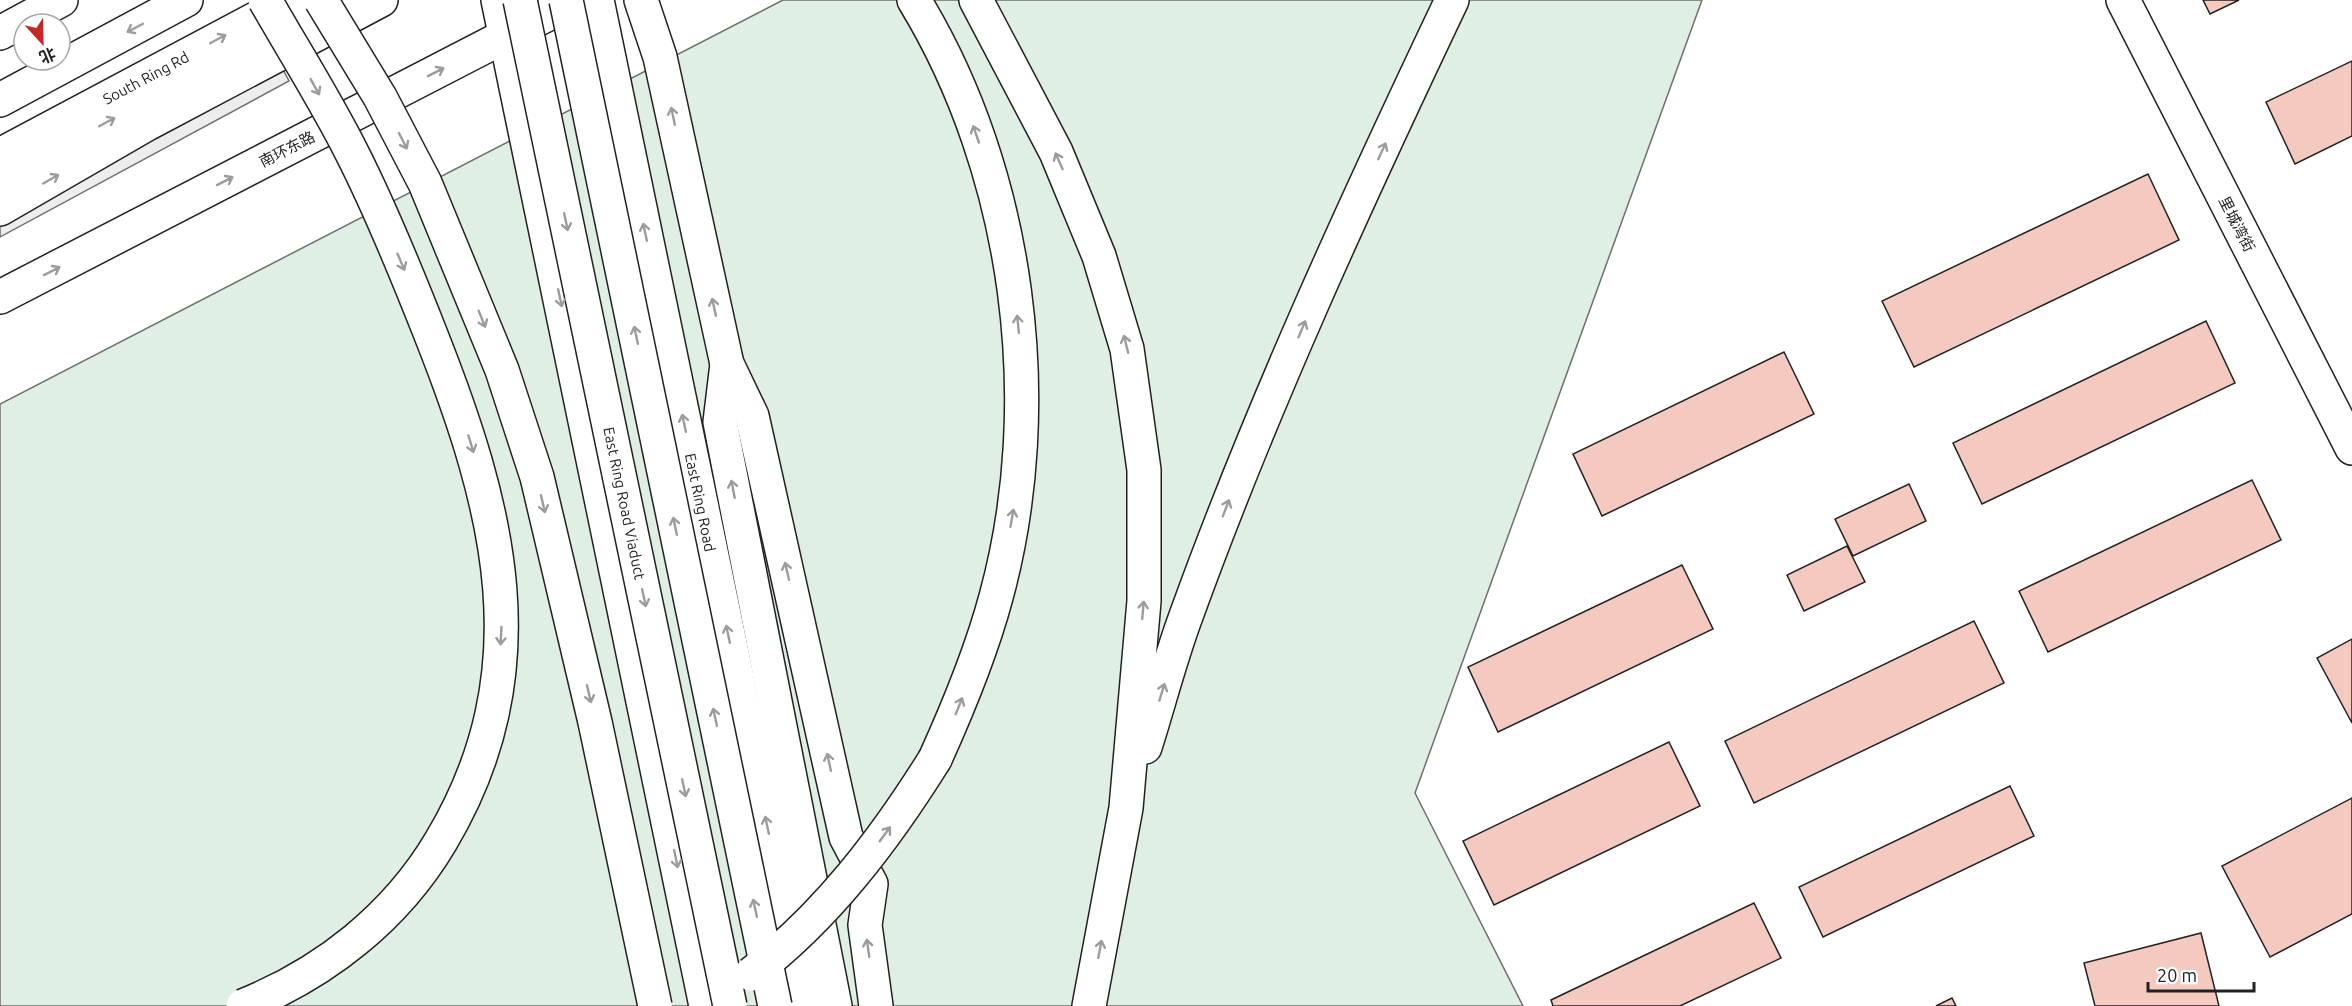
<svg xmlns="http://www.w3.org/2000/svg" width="2352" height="1006" font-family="Ubuntu,'Noto Sans SC',sans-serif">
	<rect width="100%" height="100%" fill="#fff"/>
	<!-- green -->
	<path fill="#e0efe3" stroke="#6f6f6f" stroke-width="1.5" d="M783,0H1702L1415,793L1523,1006H0V404Z"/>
	<!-- parking -->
	<path fill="#ededed" stroke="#6f6f6f" stroke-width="1.5" d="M278,60L289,81L0,237V205Z"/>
	<!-- building -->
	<g fill="#f3c9c0" stroke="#222" stroke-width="1.5">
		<path d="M2203,0H2239L2210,14Z"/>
		<path d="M2352,61V136L2295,164L2266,102Z"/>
		<path d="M2148,174L2179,240L1914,367L1882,301Z"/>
		<path d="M2206,321L2235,383L1982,504L1953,443Z"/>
		<path d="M1784,352L1814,414L1602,516L1573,454Z"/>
		<path d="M2252,480L2281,540L2048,652L2019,591Z"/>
		<path d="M1909,484L1926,521L1853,556L1835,519Z"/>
		<path d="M1847,546L1865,582L1804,611L1787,575Z"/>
		<path d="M1682,565L1713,629L1498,732L1468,667Z"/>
		<path d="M1974,621L2004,683L1754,803L1725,741Z"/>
		<path d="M2352,639V723L2317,658Z"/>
		<path d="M1669,742L1700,806L1494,905L1463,841Z"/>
		<path d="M2010,786L2034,836L1823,937L1799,887Z"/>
		<path d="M2352,798V914L2270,957L2222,866Z"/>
		<path d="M1754,903L1781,958L1680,1006H1553L1551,1000Z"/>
		<path d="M2201,933L2219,1006H2095L2084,963Z"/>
		<path d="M1952,998L1956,1006H1936Z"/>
	</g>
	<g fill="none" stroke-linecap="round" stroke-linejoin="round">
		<defs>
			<path id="tertiary" d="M2123,0L2352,448"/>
			<g id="primary">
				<path d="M498,0L706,1006"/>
				<path id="s1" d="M597,0L805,1006"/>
				<path d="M641,0L660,57L727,364L752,416L846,837L871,884L865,925L876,1006"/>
				<path d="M0,179L338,0"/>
				<path d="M0,297L575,0"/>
			</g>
			<g id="trunk">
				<path d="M914,0C1019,172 1049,403 996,597C981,653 959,706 935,759"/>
				<path d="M976,0L1056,152L1099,256L1127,349L1144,470V601L1126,808L1089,1006"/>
				<path d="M0,33L61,0"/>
				<path d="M0,100L186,0"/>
				<path id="s2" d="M0,155L291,0"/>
				<path d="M0,209L147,124L381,0"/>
				<path d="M727,364L720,422L835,1006"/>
				<path d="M1145,747C1159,703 1170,659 1186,616C1262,406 1356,202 1452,0"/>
			</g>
		</defs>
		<!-- tertiary casing -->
		<use href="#tertiary" stroke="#222" stroke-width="36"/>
		<!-- primary casing -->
		<use href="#primary" stroke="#222" stroke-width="36"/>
		<!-- trunk casing -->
		<use href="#trunk" stroke="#222" stroke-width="36"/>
		<!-- tertiary -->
		<use href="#tertiary" stroke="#fff" stroke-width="33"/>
		<!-- primary -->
		<use href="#primary" stroke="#fff" stroke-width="33"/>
		<!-- trunk -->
		<use href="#trunk" stroke="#fff" stroke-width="33"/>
		<defs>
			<g id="trunk-bridge">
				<path d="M321,0L380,97L425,183L502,370L537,477L595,722L655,1006"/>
				<path id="s3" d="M520,0L730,1006"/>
				<path d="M566,0L775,1006"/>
				<path d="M751,974C827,916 885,839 935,759"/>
				<path d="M243,1006C325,973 396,917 441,841C543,670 499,507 431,335C407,274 382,212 352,153C326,101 294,51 265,0"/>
			</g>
		</defs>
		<!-- trunk-bridge casing -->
		<use href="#trunk-bridge" stroke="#222" stroke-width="36" stroke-linecap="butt"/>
		<!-- trunk-bridge -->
		<use href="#trunk-bridge" stroke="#fff" stroke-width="33"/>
	</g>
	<!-- one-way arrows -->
	<defs><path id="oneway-shaft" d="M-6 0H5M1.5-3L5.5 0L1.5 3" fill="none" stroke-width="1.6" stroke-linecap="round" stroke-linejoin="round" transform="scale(1.5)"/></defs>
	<g stroke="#9c9c9c">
		<use href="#oneway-shaft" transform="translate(135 28) rotate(152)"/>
		<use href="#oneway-shaft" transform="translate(218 39) rotate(-28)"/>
		<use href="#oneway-shaft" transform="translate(436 72) rotate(-27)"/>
		<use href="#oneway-shaft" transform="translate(315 87) rotate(61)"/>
		<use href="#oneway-shaft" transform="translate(673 116) rotate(-102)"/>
		<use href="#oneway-shaft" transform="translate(107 122) rotate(-28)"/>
		<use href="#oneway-shaft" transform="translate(976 134) rotate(-109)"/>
		<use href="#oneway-shaft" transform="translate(403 141) rotate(63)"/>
		<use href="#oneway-shaft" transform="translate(1382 151) rotate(-65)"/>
		<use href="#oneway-shaft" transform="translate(1059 161) rotate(-114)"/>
		<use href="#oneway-shaft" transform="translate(51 179) rotate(-30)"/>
		<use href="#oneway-shaft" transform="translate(225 181) rotate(-27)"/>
		<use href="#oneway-shaft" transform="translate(566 222) rotate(78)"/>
		<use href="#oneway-shaft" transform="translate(645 232) rotate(-102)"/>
		<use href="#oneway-shaft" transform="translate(401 262) rotate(67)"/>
		<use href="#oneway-shaft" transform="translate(52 271) rotate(-27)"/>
		<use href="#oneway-shaft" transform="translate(560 298) rotate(78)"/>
		<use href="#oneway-shaft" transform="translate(714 307) rotate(-102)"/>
		<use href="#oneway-shaft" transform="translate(482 319) rotate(68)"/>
		<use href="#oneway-shaft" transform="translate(1018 324) rotate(-96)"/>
		<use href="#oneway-shaft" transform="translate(1302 329) rotate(-67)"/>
		<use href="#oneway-shaft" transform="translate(636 335) rotate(-102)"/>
		<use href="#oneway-shaft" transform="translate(1126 344) rotate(-104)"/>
		<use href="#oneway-shaft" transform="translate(684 423) rotate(-102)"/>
		<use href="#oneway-shaft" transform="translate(471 444) rotate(73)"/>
		<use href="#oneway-shaft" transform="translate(733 489) rotate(-101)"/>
		<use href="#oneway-shaft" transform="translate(543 504) rotate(77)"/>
		<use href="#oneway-shaft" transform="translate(1226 508) rotate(-69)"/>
		<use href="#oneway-shaft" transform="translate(1012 518) rotate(-80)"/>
		<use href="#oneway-shaft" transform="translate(675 526) rotate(-102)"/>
		<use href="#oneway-shaft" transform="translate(787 571) rotate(-103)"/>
		<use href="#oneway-shaft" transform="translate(644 598) rotate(78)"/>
		<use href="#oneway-shaft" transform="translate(1143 610) rotate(-85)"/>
		<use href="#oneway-shaft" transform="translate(728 634) rotate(-102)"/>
		<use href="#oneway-shaft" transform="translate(501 636) rotate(93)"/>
		<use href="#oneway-shaft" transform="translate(1162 692) rotate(-73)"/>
		<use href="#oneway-shaft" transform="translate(589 694) rotate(77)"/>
		<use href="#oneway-shaft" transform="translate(959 706) rotate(-68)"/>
		<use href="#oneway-shaft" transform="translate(715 717) rotate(-102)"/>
		<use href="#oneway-shaft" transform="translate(829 762) rotate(-102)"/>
		<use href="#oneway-shaft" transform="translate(684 788) rotate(78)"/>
		<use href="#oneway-shaft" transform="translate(767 825) rotate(-102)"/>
		<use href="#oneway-shaft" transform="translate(885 834) rotate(-54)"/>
		<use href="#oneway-shaft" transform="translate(676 859) rotate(78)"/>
		<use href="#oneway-shaft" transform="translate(755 908) rotate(-102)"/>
		<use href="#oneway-shaft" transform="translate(868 948) rotate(-98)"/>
		<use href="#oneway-shaft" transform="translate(1100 949) rotate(-79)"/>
	</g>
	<g text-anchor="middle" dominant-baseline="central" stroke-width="4.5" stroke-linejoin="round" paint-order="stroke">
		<!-- street labels -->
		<g font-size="15" fill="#222" stroke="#fff">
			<text stroke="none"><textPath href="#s2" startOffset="165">South Ring Rd</textPath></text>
			<text transform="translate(287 149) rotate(-27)">南环东路</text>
			<text transform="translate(2237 224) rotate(63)">里城湾街</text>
			<text stroke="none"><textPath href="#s3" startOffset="514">East Ring Road Viaduct</textPath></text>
			<text stroke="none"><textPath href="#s1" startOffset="513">East Ring Road</textPath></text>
		</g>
	</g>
	<!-- north arrow -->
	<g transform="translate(42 42) rotate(158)"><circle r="28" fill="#ffffff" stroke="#a7a7a7" stroke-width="1.5"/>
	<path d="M0-4.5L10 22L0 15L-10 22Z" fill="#c62828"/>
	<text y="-9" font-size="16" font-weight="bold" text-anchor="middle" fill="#222222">北</text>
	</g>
	<!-- scale -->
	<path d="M2148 982v9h106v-9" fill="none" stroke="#222222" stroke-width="3"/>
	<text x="2157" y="982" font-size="18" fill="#222222" stroke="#ffffff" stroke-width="4.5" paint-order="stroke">20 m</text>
</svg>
